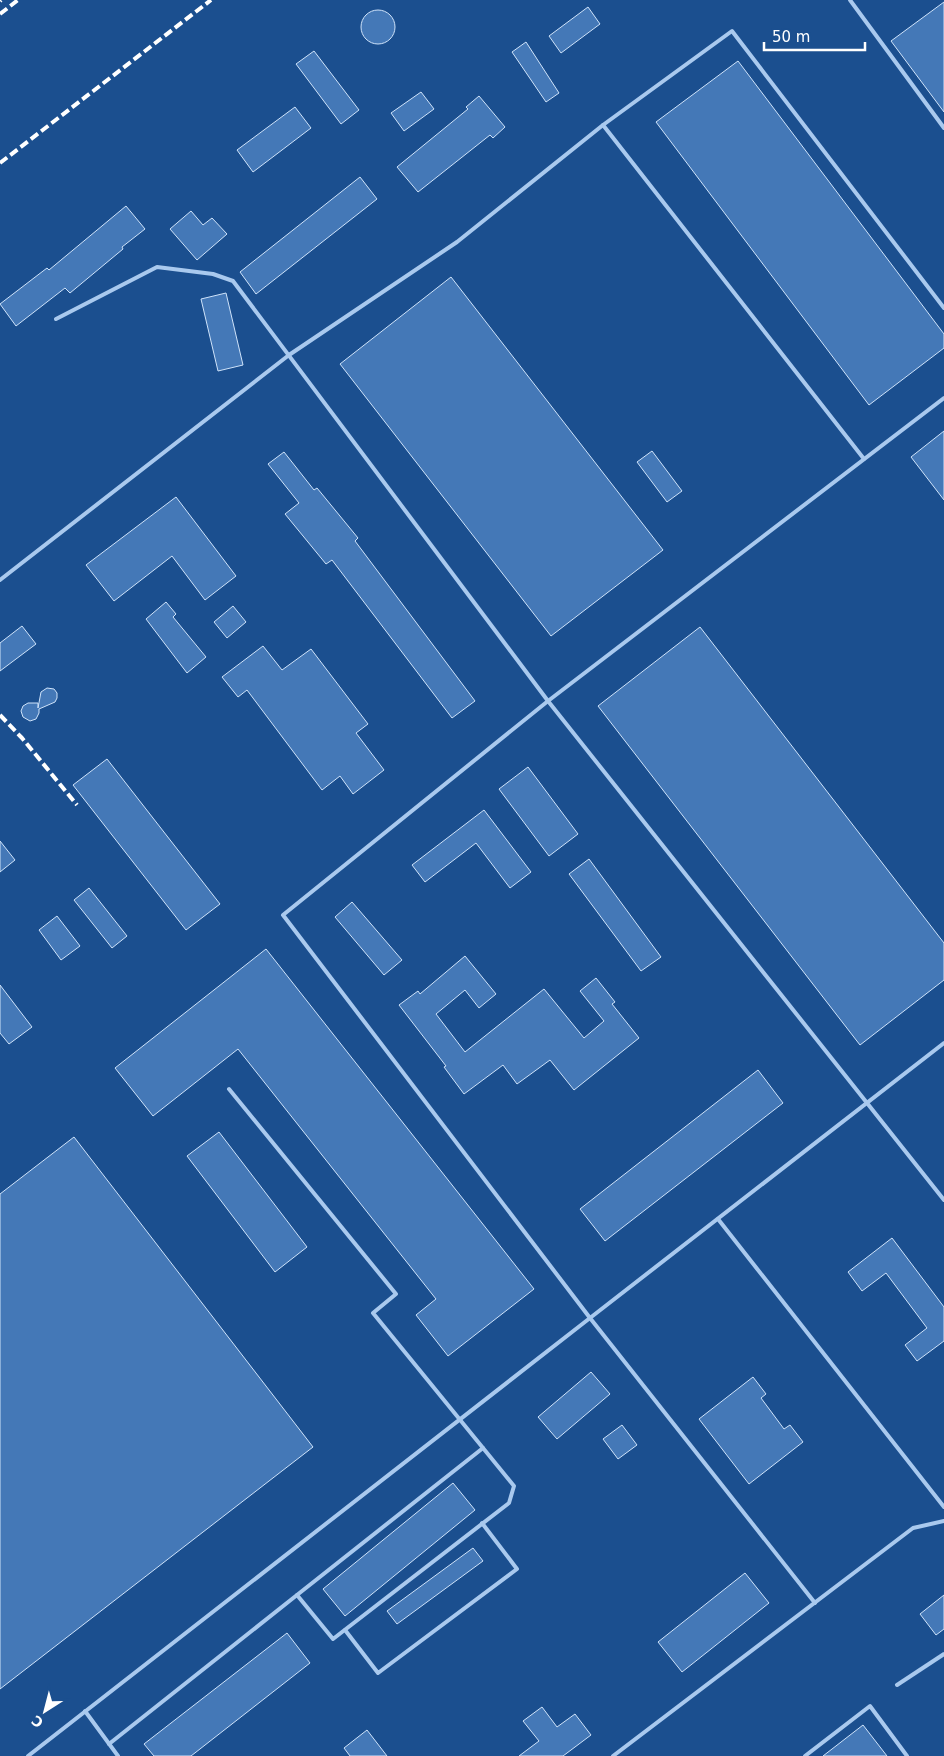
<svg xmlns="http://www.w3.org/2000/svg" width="944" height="1756" font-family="'DejaVu Sans',sans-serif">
	<rect width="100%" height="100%" fill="#1b4f8f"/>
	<!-- building -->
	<g fill="#4478b7" stroke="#cfe3fa">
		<path d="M944,2V112L891,41Z"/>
		<path d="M588,7L600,24L561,53L549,36Z"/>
		<circle cx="378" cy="27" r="17"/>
		<path d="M526,42L559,93L546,102L512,52Z"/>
		<path d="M314,51L359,110L341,124L296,64Z"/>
		<path d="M738,61L944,334V348L869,405L656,122Z"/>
		<path d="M421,92L434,109L404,131L391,113Z"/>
		<path d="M479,96L505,127L493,138L490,135L418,192L397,167L468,109L466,107Z"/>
		<path d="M295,107L311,128L253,172L237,150Z"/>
		<path d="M360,177L377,199L256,294L240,272Z"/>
		<path d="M126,206L145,229L122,247L123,249L70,293L65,288L16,326L0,304L47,268L49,270Z"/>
		<path d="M191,211L203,225L212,218L227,234L197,260L170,229Z"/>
		<path d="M451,277L663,550L551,636L340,364Z"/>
		<path d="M226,293L243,365L218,371L201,299Z"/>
		<path d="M944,431V500L911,457Z"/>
		<path d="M652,451L682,491L667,502L637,462Z"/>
		<path d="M284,452L314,490L317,488L358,538L355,541L475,701L452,718L332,560L326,564L285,514L299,503L268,464Z"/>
		<path d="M176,497L236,576L205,600L172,556L114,601L86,565Z"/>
		<path d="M166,602L176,614L173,617L206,657L187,673L146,619Z"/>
		<path d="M233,606L246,622L227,638L214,622Z"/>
		<path d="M22,626L36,644L0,671V643Z"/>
		<path d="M700,627L944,943V980L860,1045L598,706Z"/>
		<path d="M263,646L282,670L311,649L368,724L356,733L384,770L353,794L340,776L322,790L247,690L238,697L222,677Z"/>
		<path d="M47,688L54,689L57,693V698L55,702L39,709V713L36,719L30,721L23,717L21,711L23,706L28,703H38V708L41,692Z"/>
		<path d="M107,759L220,904L186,930L73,785Z"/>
		<path d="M528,767L578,834L549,856L499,789Z"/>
		<path d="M484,810L531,872L510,888L476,843L425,882L412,865Z"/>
		<path d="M0,841L15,860L0,872Z"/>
		<path d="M589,859L661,957L641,971L569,874Z"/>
		<path d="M89,888L127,936L112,948L74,900Z"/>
		<path d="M352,902L402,960L384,975L335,917Z"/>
		<path d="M57,916L80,946L61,960L39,930Z"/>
		<path d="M266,949L534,1289L448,1356L416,1315L436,1299L238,1049L153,1116L115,1068Z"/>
		<path d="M465,956L496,994L479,1008L465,990L436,1014L465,1052L544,989L584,1038L604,1021L580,991L596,978L615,1002L612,1004L639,1038L574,1090L550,1060L517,1084L503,1065L464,1094L444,1067L446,1066L399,1005L418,991L420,994Z"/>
		<path d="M0,985L32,1027L9,1044L0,1033Z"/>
		<path d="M758,1070L783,1103L605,1241L580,1209Z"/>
		<path d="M219,1132L307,1247L275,1272L187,1156Z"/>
		<path d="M74,1137L313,1447L0,1689V1194Z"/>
		<path d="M892,1238L944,1307V1341L917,1361L905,1345L927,1328L886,1273L862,1291L848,1272Z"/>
		<path d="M591,1372L610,1394L557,1439L538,1417Z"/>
		<path d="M753,1377L766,1394L761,1398L784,1429L790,1425L803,1442L749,1484L699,1419Z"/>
		<path d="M622,1425L637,1445L618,1459L603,1439Z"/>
		<path d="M453,1483L475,1510L345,1616L323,1589Z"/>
		<path d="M473,1548L483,1561L397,1624L387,1611Z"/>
		<path d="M745,1573L769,1603L682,1672L658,1642Z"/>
		<path d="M944,1595V1629L936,1635L920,1614Z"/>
		<path d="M287,1633L310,1663L191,1756H154L144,1744Z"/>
		<path d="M542,1707L557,1727L575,1714L591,1735L563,1756H519L539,1741L523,1721Z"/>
		<path d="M863,1725L887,1756H823Z"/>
		<path d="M367,1730L387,1756H350L344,1748Z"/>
	</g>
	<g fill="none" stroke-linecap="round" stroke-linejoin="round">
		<!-- lane -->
		<g stroke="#a9c9ee" stroke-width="4">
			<path d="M850,0L944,128"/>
			<path d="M603,125L864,459"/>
			<path d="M56,319L157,267L213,274L233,281L548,701L944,1200"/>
			<path d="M0,580L289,355L457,242L603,125L732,31L944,308"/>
			<path d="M718,1219L944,1507"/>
			<path d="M297,1595L483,1448"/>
			<path d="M815,1603L590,1318L944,1043"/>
			<path d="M345,1630L378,1673L517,1569L482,1523"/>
			<path d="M897,1685L944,1654"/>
			<path d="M85,1711L118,1756"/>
			<path d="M109,1744L297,1595L333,1639L509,1503L514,1486L373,1313L396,1294L229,1089"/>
			<path d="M28,1756L590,1318L283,915L548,701L944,398"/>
			<path d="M613,1756L913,1528L944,1521"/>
			<path d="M805,1756L870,1706L907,1756"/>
		</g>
		<!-- rail -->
		<g stroke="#fff" stroke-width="4" stroke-dasharray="9 4" stroke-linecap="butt">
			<path d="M0,1L1,0"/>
			<path d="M0,14L18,0"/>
			<path d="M0,163L211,0"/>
			<path d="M0,715L22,738L77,805"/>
		</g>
	</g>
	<!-- north arrow -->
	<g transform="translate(45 1711) rotate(216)" stroke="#1b4f8f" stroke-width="4" paint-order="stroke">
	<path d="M0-4L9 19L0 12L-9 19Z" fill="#ffffff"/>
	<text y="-8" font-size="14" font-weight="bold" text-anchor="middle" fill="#ffffff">С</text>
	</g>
	<!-- scale -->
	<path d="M764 42v8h101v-8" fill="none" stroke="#ffffff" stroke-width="2.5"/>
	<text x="772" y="42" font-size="15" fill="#ffffff" stroke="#1b4f8f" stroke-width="4" paint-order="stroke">50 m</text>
</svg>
